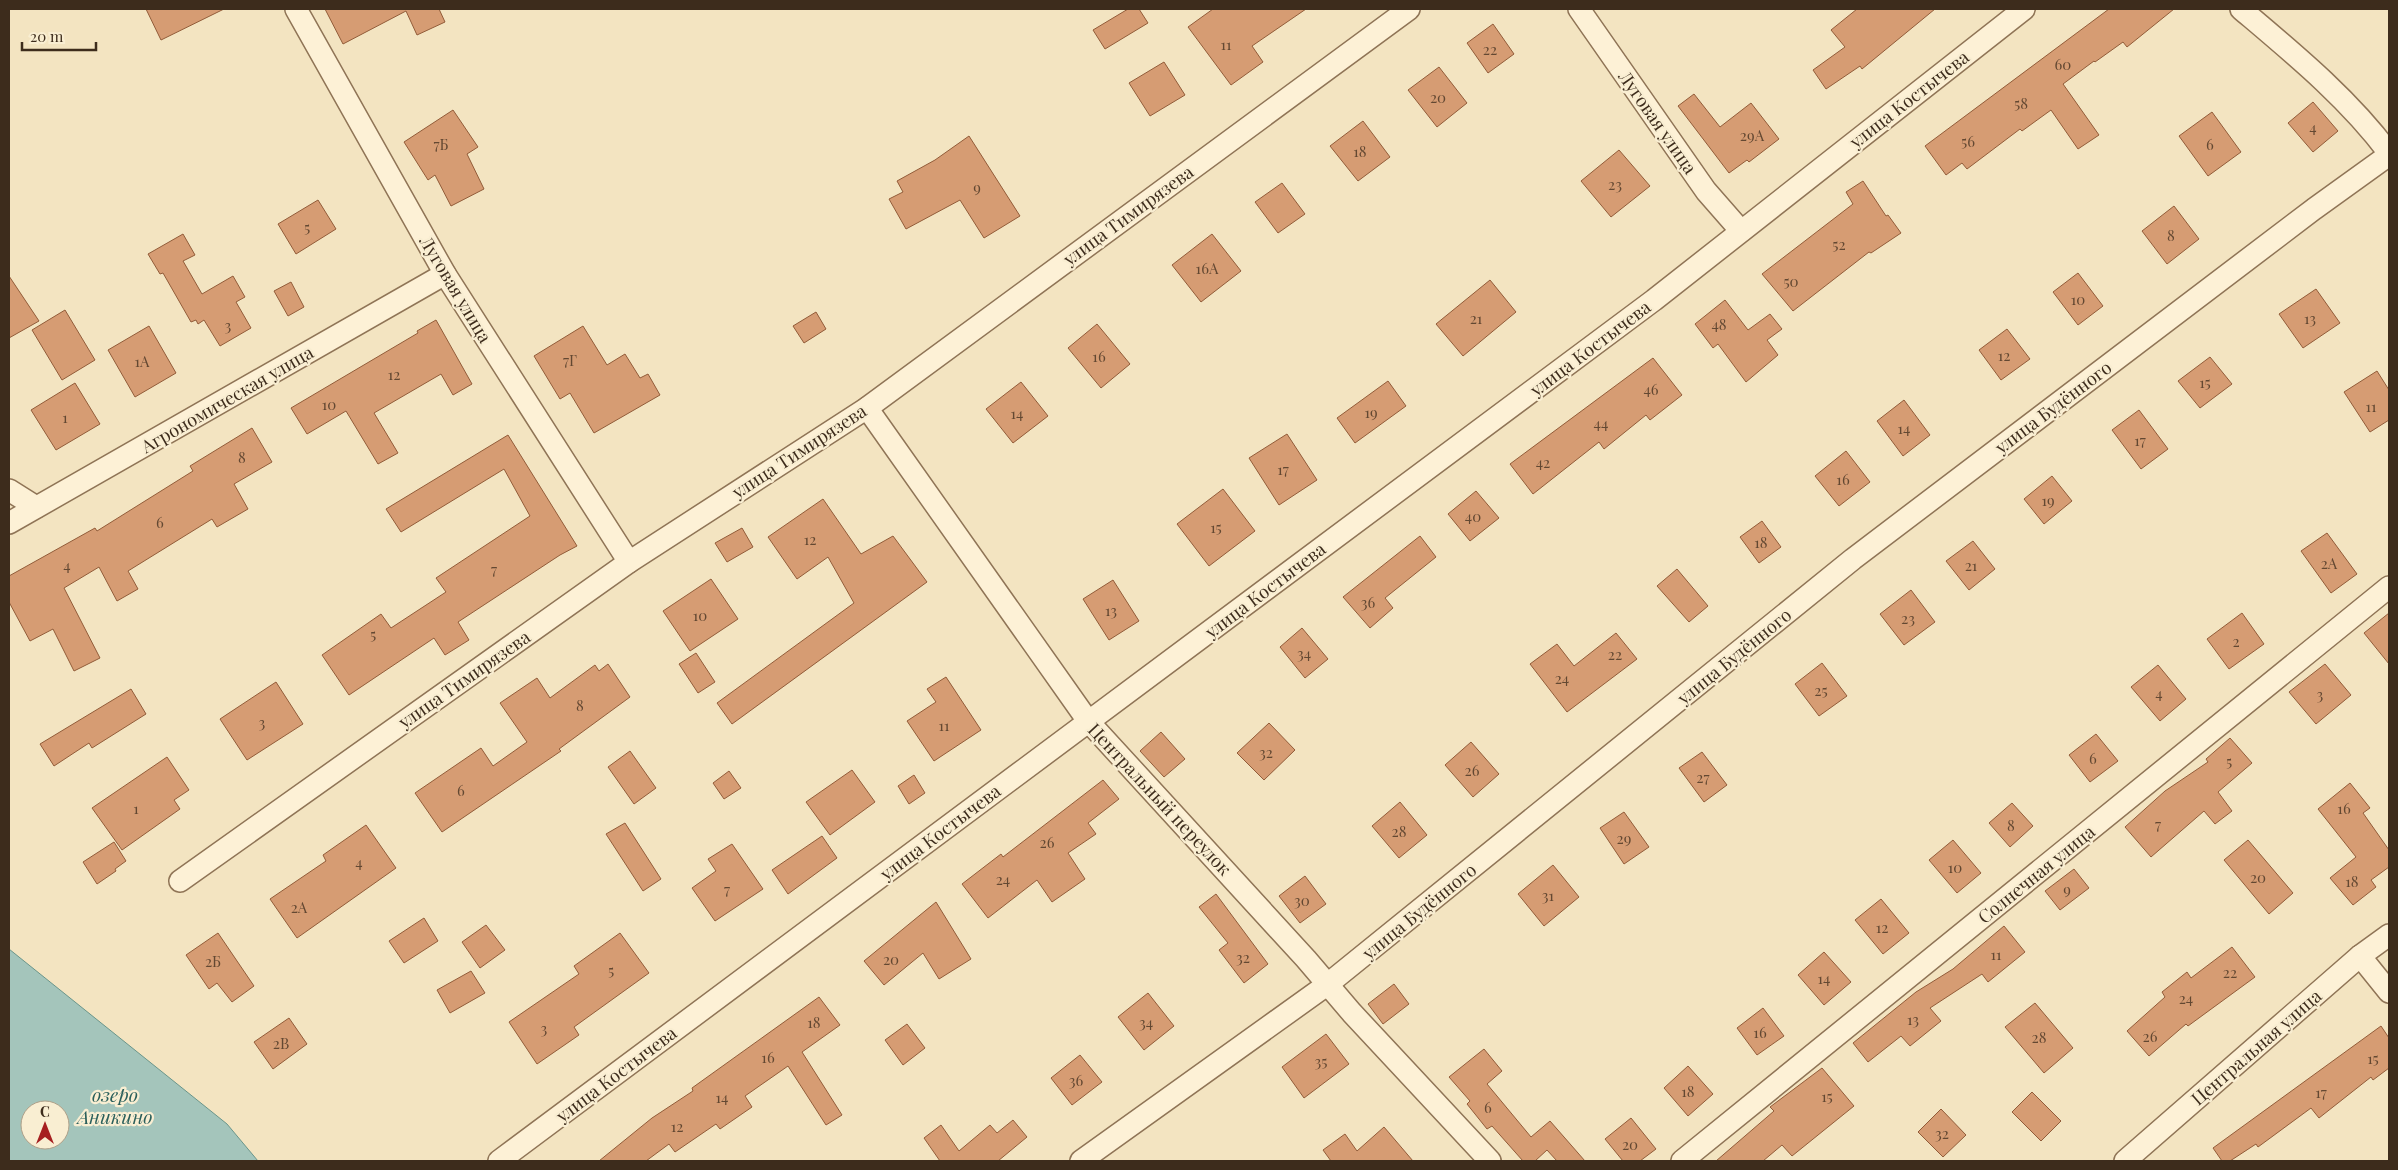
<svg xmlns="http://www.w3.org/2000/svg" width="2398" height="1170" font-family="'Playfair Display',serif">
	<rect width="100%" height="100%" fill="#f3e4c1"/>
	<!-- water -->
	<path fill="#a4c5bb" stroke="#6a958a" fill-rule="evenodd" d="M9,949L227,1124L258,1161H9ZM30,1110H60V1140H30Z"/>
	<!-- building -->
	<g fill="#d69c73" stroke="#925c39">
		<path d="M146,9H224L161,40Z"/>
		<path d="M325,9H439L445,22L417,35L406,11L343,44Z"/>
		<path d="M1128,9H1139L1148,23L1105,49L1093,30Z"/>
		<path d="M1213,9H1306L1252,46L1263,62L1231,85L1188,27Z"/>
		<path d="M1857,9H1935L1862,69L1860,66L1826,89L1813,70L1845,47L1831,30Z"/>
		<path d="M2109,9H2174L2127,47L2123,42L2095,62L2094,61L2063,84L2099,135L2078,149L2051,110L2022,131L2020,129L1967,169L1962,163L1946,175L1925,146Z"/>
		<path d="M1493,24L1514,54L1488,73L1467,43Z"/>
		<path d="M1164,62L1185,95L1150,116L1129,83Z"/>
		<path d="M1439,67L1467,103L1437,127L1408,90Z"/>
		<path d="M1694,94L1720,127L1751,103L1779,139L1749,162L1747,160L1729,173L1678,106Z"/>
		<path d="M2313,102L2338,131L2313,152L2288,123Z"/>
		<path d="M453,110L478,147L467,154L484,189L451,206L435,175L428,180L404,142Z"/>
		<path d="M2212,112L2241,152L2208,176L2179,136Z"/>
		<path d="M1363,121L1390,157L1358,181L1330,146Z"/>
		<path d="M969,136L1020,216L984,238L960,200L906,229L889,199L903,192L897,181L935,160Z"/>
		<path d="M1619,150L1650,186L1611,217L1581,181Z"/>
		<path d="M1863,181L1886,216L1888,215L1901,233L1871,253L1869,252L1793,311L1762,274L1853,204L1846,192Z"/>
		<path d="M1282,183L1305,214L1278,233L1255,202Z"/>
		<path d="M318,200L336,229L296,254L278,224Z"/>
		<path d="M2174,206L2199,239L2167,264L2142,231Z"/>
		<path d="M183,234L195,255L183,261L202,294L233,276L245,297L236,302L251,328L220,346L204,320L198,324L196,320L191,322L163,273L160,274L148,254Z"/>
		<path d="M1212,234L1241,271L1201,302L1172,265Z"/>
		<path d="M2078,273L2103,306L2078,325L2053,292Z"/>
		<path d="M9,276L39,321L9,338Z"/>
		<path d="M1490,280L1516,312L1463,356L1436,324Z"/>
		<path d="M291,282L304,307L288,316L274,291Z"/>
		<path d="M2316,289L2340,323L2303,348L2279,314Z"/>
		<path d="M1725,300L1748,330L1770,314L1782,329L1767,340L1778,355L1746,382L1718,344L1713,348L1695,324Z"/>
		<path d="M65,310L95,360L62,380L32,330Z"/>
		<path d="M816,312L826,329L804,343L793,326Z"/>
		<path d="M436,320L472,384L453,395L441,374L374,413L398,453L378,464L346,411L307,434L291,408L418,333L417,331Z"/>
		<path d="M1097,324L1130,364L1101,388L1068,348Z"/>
		<path d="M149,326L176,373L135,397L108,350Z"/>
		<path d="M583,326L607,365L625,354L640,378L648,374L660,395L594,433L570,393L560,399L534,356Z"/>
		<path d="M2007,329L2030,359L2001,380L1979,350Z"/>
		<path d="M2210,357L2232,384L2200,408L2178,381Z"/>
		<path d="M1653,358L1682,395L1650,420L1646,415L1604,449L1599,442L1533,494L1510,464Z"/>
		<path d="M2377,371L2389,390V420L2370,432L2344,392Z"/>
		<path d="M1388,381L1406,406L1355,443L1337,418Z"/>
		<path d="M1021,382L1048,416L1013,443L986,409Z"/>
		<path d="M75,383L100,424L56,450L31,410Z"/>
		<path d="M1904,400L1930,435L1903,456L1877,421Z"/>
		<path d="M2139,410L2168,449L2141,469L2112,430Z"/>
		<path d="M252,428L272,462L234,484L248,509L217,527L212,519L128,571L138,589L117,601L99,567L64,588L100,658L74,671L53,629L30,641L9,602V576L95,528L97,531L193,471L190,466Z"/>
		<path d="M1287,434L1317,480L1279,505L1249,458Z"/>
		<path d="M508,435L577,546L560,555L458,622L469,640L445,655L434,638L349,695L322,655L381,614L391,628L446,592L436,578L530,516L504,469L401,532L386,509Z"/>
		<path d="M1846,451L1870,482L1839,506L1815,476Z"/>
		<path d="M2052,476L2072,501L2044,524L2024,499Z"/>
		<path d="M1223,489L1255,531L1209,566L1177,524Z"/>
		<path d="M1476,491L1499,518L1470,541L1448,514Z"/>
		<path d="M823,499L861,554L893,536L927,582L732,724L717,703L854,603L828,557L797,579L768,537Z"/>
		<path d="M1762,521L1781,547L1759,563L1740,537Z"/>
		<path d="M742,528L753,547L727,562L715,543Z"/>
		<path d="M2327,533L2357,574L2331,593L2301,551Z"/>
		<path d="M1420,536L1436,557L1385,598L1393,608L1370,628L1343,597Z"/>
		<path d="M1973,541L1995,569L1969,590L1946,561Z"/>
		<path d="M1677,569L1708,606L1689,622L1657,586Z"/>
		<path d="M711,579L738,619L690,651L663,611Z"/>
		<path d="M1113,580L1139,621L1109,640L1083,599Z"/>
		<path d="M1911,590L1935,622L1904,645L1880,614Z"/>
		<path d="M2242,613L2264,644L2229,669L2207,639Z"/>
		<path d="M2389,613V664L2364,633Z"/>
		<path d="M1302,628L1328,659L1305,678L1280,647Z"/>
		<path d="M1616,633L1637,659L1567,712L1530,664L1557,644L1574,666Z"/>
		<path d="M696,653L715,682L698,693L679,664Z"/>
		<path d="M1822,663L1847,696L1819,716L1795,684Z"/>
		<path d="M608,664L630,697L559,749L561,751L442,832L415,793L481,748L493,766L527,742L500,703L537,678L550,698L595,665L599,671Z"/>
		<path d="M2325,664L2351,695L2316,724L2289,692Z"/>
		<path d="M2158,665L2186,699L2160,721L2131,687Z"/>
		<path d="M946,677L981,730L934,761L907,721L936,702L927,689Z"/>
		<path d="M276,682L303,724L247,760L220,719Z"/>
		<path d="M131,689L146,714L92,748L89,743L54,766L40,744Z"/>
		<path d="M1269,723L1295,750L1264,780L1237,753Z"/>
		<path d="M1161,732L1185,759L1164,777L1140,751Z"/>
		<path d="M2096,734L2118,761L2090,782L2069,755Z"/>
		<path d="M2230,738L2252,763L2218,792L2232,811L2215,824L2204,811L2151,857L2125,827L2165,791L2208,762L2206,759Z"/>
		<path d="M1471,742L1499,774L1473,797L1445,765Z"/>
		<path d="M630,751L656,788L634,804L608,767Z"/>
		<path d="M1702,752L1727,785L1704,802L1679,768Z"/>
		<path d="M167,757L189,790L174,800L180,809L122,850L92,808Z"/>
		<path d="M852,770L875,802L830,835L806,802Z"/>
		<path d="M729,771L741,788L724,799L713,783Z"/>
		<path d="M914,775L925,793L909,804L898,786Z"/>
		<path d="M1103,780L1119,799L1088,823L1096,834L1068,853L1085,879L1052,902L1037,880L988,918L962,884L1001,854L1003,857Z"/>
		<path d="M2350,783L2370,808L2363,813L2389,850V867L2371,880L2376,887L2353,905L2330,878L2356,857L2318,809Z"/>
		<path d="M1400,802L1427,835L1399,858L1372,826Z"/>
		<path d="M2012,803L2033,826L2010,847L1989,823Z"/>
		<path d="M1624,812L1649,847L1624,864L1600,828Z"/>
		<path d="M625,823L661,879L643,891L606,834Z"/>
		<path d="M366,825L396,868L297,938L270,899L326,861L323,855Z"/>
		<path d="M822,836L837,858L788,894L772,870Z"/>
		<path d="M1953,840L1981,873L1957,893L1929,860Z"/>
		<path d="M2248,840L2293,893L2269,914L2224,860Z"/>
		<path d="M114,842L126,861L115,869L116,871L97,884L83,862Z"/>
		<path d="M732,844L763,889L715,921L692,888L716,871L708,859Z"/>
		<path d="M1553,865L1579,897L1544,926L1518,894Z"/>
		<path d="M2074,869L2089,888L2060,910L2045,891Z"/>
		<path d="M1305,876L1326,904L1300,923L1279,896Z"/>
		<path d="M1216,894L1268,964L1244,983L1219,950L1228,943L1199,907Z"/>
		<path d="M1881,899L1909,933L1883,954L1855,920Z"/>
		<path d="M936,902L971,959L939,979L923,953L884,985L864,961Z"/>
		<path d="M424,918L438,941L404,963L389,941Z"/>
		<path d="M486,925L505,950L480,968L462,942Z"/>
		<path d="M2004,926L2025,952L1988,982L1982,974L1930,1008L1941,1021L1910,1046L1901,1036L1868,1062L1853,1043L1916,992L1953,969Z"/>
		<path d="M218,933L254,986L232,1002L217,983L209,989L186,955Z"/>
		<path d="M620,933L649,973L574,1027L579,1035L537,1064L509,1022L579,974L574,966Z"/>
		<path d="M2232,947L2255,977L2188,1026L2186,1024L2149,1056L2127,1031L2165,997L2162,992L2187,972L2191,978Z"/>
		<path d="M1824,952L1851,982L1824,1005L1798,975Z"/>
		<path d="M471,971L485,993L450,1013L437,990Z"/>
		<path d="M1394,984L1409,1004L1383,1024L1368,1004Z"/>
		<path d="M1148,993L1174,1026L1144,1050L1118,1017Z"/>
		<path d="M819,997L840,1025L802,1052L842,1115L826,1125L788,1066L745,1096L752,1107L720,1129L716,1124L675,1152L669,1144L646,1161H599L652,1118L693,1091L692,1088Z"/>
		<path d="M2035,1003L2073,1048L2044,1073L2005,1027Z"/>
		<path d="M1763,1008L1784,1036L1757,1055L1737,1028Z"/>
		<path d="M289,1018L307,1044L273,1069L254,1042Z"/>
		<path d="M907,1024L925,1048L903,1065L885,1040Z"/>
		<path d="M2381,1026L2389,1038V1068L2373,1080L2371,1077L2319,1118L2311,1108L2258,1147L2256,1144L2230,1161H2222L2213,1148Z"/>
		<path d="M1326,1034L1349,1064L1304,1098L1282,1067Z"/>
		<path d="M1484,1049L1502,1071L1487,1084L1531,1137L1550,1121L1585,1161H1557L1547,1150L1535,1161H1523L1492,1126L1487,1129L1467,1104L1470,1101L1449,1077Z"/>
		<path d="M1080,1055L1102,1082L1072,1105L1051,1078Z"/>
		<path d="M1688,1066L1713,1094L1688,1116L1664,1088Z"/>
		<path d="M1822,1068L1854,1106L1792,1156L1782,1145L1763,1161H1716L1774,1111L1770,1107Z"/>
		<path d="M2032,1092L2061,1121L2041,1141L2012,1112Z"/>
		<path d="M1941,1109L1966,1135L1943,1157L1918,1132Z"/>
		<path d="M1631,1118L1656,1149L1640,1161H1623L1605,1139Z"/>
		<path d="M1013,1120L1027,1137L998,1161H940L924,1138L941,1125L959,1151L990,1125L997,1133Z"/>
		<path d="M1384,1127L1413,1161H1331L1323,1150L1345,1134L1357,1151Z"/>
	</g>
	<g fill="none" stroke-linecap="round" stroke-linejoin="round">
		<defs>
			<g id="street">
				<path d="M296,9L445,274L629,562"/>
				<path d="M1579,9L1706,191L1741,231"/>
				<path d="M2241,9C2293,53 2348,98 2389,153"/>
				<path d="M867,408L1088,721L1306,959L1352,1013L1490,1161"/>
				<path d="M9,490L36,507"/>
				<path d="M9,523L445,274"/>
				<path d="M180,881L629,562L867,408L1409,9"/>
				<path d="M2360,956L2389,992"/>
				<path d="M499,1161L1654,300L2024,9"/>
				<path d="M1081,1161L1328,984L1853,559L2314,209L2389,155"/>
				<path d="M1682,1161L2389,587"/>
				<path d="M2125,1161L2360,956L2389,935"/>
			</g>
		</defs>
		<!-- street casing -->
		<use href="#street" stroke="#8f7456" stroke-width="24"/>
		<!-- street -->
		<use href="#street" stroke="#fdf1d6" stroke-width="21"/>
	</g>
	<g text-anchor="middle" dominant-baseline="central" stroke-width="4.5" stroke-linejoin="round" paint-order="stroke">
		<!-- number labels -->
		<g font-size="15" fill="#634832">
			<text x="1226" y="44">11</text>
			<text x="1490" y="49">22</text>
			<text x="2063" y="64">60</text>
			<text x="1438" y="97">20</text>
			<text x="2021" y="103">58</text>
			<text x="2313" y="127">4</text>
			<text x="1752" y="135">29А</text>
			<text x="1968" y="141">56</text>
			<text x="441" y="144">7Б</text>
			<text x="2210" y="144">6</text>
			<text x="1360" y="151">18</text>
			<text x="1615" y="184">23</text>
			<text x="977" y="187">9</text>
			<text x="307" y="227">5</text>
			<text x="2171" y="235">8</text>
			<text x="1839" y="244">52</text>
			<text x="1207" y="268">16А</text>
			<text x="1791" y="281">50</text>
			<text x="2078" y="299">10</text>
			<text x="1476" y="318">21</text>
			<text x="2310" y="318">13</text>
			<text x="1719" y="324">48</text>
			<text x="228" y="325">3</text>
			<text x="2004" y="355">12</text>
			<text x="1099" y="356">16</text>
			<text x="570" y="360">7Г</text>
			<text x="142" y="361">1А</text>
			<text x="394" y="374">12</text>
			<text x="2205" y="382">15</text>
			<text x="1651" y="389">46</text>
			<text x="329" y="404">10</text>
			<text x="2371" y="406">11</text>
			<text x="1371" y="412">19</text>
			<text x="1017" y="413">14</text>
			<text x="65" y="417">1</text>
			<text x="1601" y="423">44</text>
			<text x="1904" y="428">14</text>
			<text x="2140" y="440">17</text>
			<text x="242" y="457">8</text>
			<text x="1543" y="462">42</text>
			<text x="1283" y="469">17</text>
			<text x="1843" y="479">16</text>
			<text x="2048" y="500">19</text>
			<text x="1473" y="516">40</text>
			<text x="160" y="522">6</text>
			<text x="1216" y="527">15</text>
			<text x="810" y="539">12</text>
			<text x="1761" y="542">18</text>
			<text x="2329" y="563">2А</text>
			<text x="67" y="565">4</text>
			<text x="1971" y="565">21</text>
			<text x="494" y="569">7</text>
			<text x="1368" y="602">36</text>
			<text x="1111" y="610">13</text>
			<text x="700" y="615">10</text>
			<text x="1908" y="618">23</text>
			<text x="373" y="634">5</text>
			<text x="2236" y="641">2</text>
			<text x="1304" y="653">34</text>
			<text x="1615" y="654">22</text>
			<text x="1562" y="678">24</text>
			<text x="1821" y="690">25</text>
			<text x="2159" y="693">4</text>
			<text x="2320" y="694">3</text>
			<text x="580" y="705">8</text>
			<text x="262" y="722">3</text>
			<text x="944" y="725">11</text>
			<text x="1266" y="752">32</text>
			<text x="2093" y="758">6</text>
			<text x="2229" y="761">5</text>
			<text x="1472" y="770">26</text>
			<text x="1703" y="777">27</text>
			<text x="461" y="790">6</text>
			<text x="136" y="808">1</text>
			<text x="2344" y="808">16</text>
			<text x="2158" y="824">7</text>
			<text x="2011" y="825">8</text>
			<text x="1399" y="831">28</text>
			<text x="1624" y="838">29</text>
			<text x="1047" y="842">26</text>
			<text x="359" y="862">4</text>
			<text x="1955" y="867">10</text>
			<text x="2258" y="877">20</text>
			<text x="1003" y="879">24</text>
			<text x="2352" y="881">18</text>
			<text x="727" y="889">7</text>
			<text x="2067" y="889">9</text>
			<text x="1548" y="895">31</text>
			<text x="1302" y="900">30</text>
			<text x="299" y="907">2А</text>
			<text x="1882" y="927">12</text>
			<text x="1996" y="954">11</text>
			<text x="1243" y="957">32</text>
			<text x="891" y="959">20</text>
			<text x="213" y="961">2Б</text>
			<text x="611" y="970">5</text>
			<text x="2230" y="972">22</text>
			<text x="1824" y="978">14</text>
			<text x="2186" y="998">24</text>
			<text x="1913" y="1019">13</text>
			<text x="814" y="1022">18</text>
			<text x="1146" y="1022">34</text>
			<text x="544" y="1028">3</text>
			<text x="1760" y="1032">16</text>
			<text x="2150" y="1036">26</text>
			<text x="2039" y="1037">28</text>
			<text x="281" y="1043">2В</text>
			<text x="768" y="1057">16</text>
			<text x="2373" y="1058">15</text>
			<text x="1321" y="1061">35</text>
			<text x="1076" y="1080">36</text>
			<text x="1688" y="1091">18</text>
			<text x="2321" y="1092">17</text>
			<text x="1827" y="1096">15</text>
			<text x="722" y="1097">14</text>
			<text x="1488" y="1107">6</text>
			<text x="677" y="1126">12</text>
			<text x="1942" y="1133">32</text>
			<text x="1630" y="1144">20</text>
		</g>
		<!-- street labels -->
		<g font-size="18" fill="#3d2c1c" stroke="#f9eed2">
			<text transform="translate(1909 99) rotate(-38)">улица Костычева</text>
			<text transform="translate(1658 122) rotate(55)">Луговая улица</text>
			<text transform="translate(1128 215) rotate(-36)">улица Тимирязева</text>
			<text transform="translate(456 289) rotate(59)">Луговая улица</text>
			<text transform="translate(1590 348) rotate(-37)">улица Костычева</text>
			<text transform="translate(227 399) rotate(-30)">Агрономическая улица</text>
			<text transform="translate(2053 407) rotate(-37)">улица Будённого</text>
			<text transform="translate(799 451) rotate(-33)">улица Тимирязева</text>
			<text transform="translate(1265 590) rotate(-37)">улица Костычева</text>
			<text transform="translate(1734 656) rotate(-39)">улица Будённого</text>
			<text transform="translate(464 679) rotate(-35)">улица Тимирязева</text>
			<text transform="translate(1160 799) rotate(47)">Центральный переулок</text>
			<text transform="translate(940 832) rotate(-37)">улица Костычева</text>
			<text transform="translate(2036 874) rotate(-39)">Солнечная улица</text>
			<text transform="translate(1419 911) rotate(-39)">улица Будённого</text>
			<text transform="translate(2256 1047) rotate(-41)">Центральная улица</text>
			<text transform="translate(616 1074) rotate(-37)">улица Костычева</text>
		</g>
		<!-- water labels -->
		<g font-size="19" font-style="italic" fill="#2a5f5b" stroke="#f9eed2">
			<text x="115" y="1094">озеро<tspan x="115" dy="22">Аникино</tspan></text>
		</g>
	</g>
	<!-- border -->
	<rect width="2398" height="1170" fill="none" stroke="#3d2c1c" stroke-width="20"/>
	<!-- north arrow -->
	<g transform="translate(45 1125)"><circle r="24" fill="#f9eed2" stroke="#aea089"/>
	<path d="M0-4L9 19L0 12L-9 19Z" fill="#a61f20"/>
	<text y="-8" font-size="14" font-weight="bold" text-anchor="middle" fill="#3d2c1c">С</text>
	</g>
	<!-- scale -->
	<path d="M22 42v8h74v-8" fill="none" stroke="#3d2c1c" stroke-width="2.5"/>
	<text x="30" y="42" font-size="15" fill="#3d2c1c" stroke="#f9eed2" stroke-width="4" paint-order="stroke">20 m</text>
</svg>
